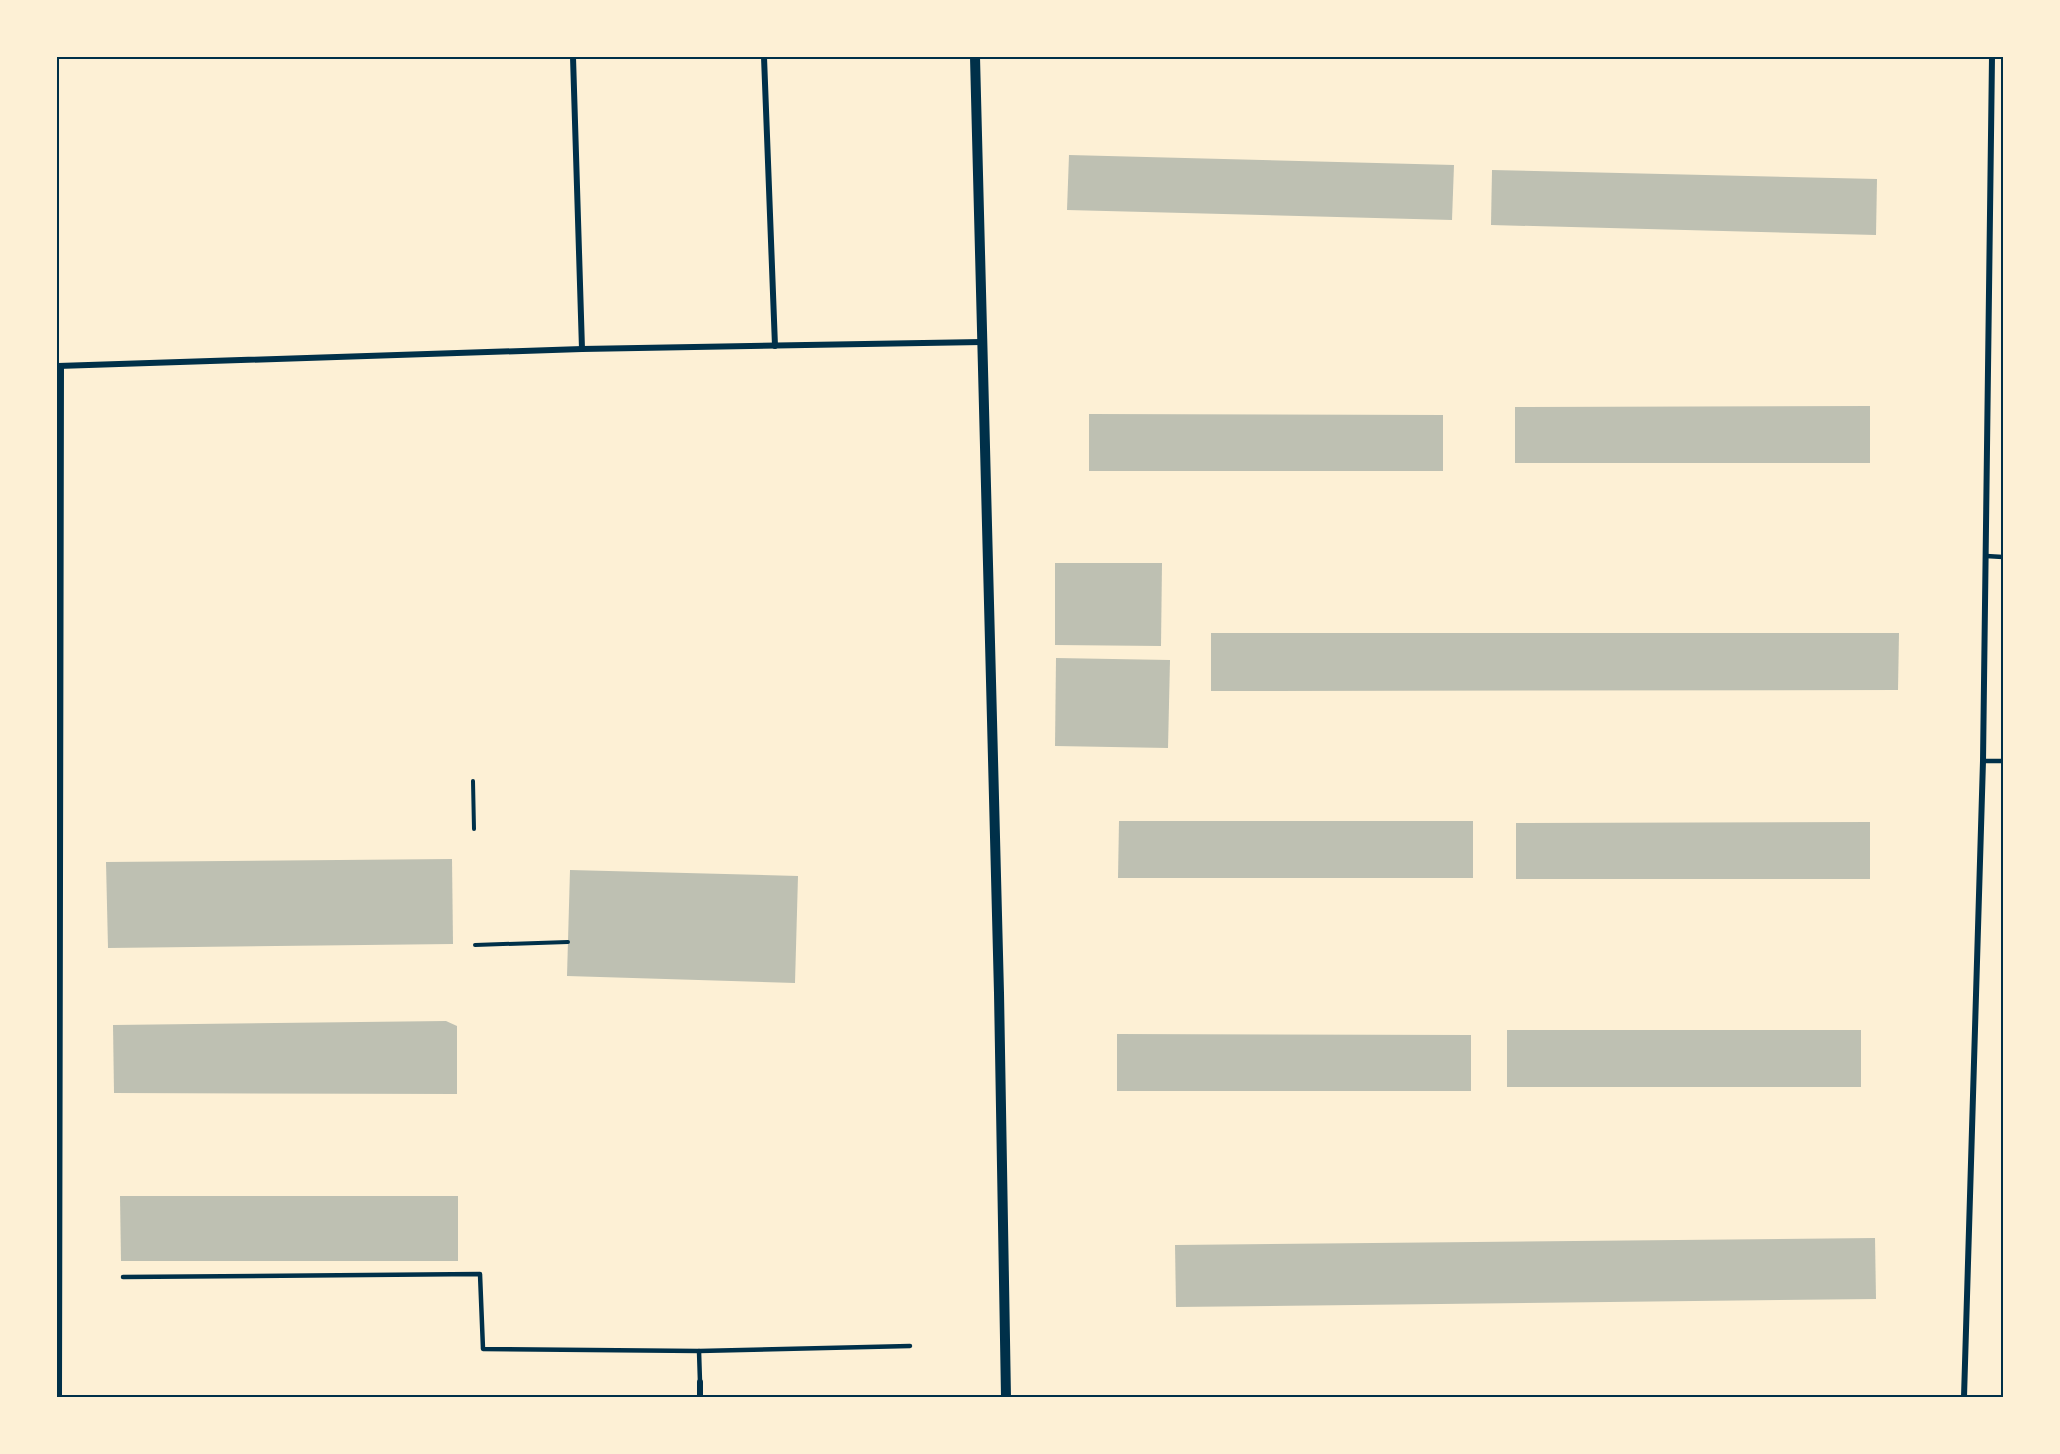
<svg xmlns="http://www.w3.org/2000/svg" width="2060" height="1454" font-family="'Fira Sans Condensed',sans-serif">
	<rect width="100%" height="100%" fill="#fdf0d5"/>
	<!-- building -->
	<g fill="#bec0b2">
		<path d="M1069,155L1454,165L1452,220L1067,210Z"/>
		<path d="M1492,170L1877,179L1876,235L1491,225Z"/>
		<path d="M1870,406V463H1515V407Z"/>
		<path d="M1089,414L1443,415V471H1089Z"/>
		<path d="M1055,563H1162L1161,646L1055,645Z"/>
		<path d="M1211,633H1899L1898,690L1211,691Z"/>
		<path d="M1056,658L1170,660L1168,748L1055,746Z"/>
		<path d="M1119,821H1473V878H1118Z"/>
		<path d="M1870,822V879H1516V823Z"/>
		<path d="M452,859L453,944L108,948L106,862Z"/>
		<path d="M570,870L798,876L795,983L567,976Z"/>
		<path d="M446,1021L457,1026V1094L114,1093L113,1025Z"/>
		<rect x="1507" y="1030" width="354" height="57"/>
		<path d="M1117,1034L1471,1035V1091H1117Z"/>
		<path d="M120,1196H458V1261H121Z"/>
		<path d="M1875,1238L1876,1299L1176,1307L1175,1245Z"/>
	</g>
	<g fill="none" stroke-linecap="round" stroke-linejoin="round">
		<!-- path -->
		<g stroke="#003049" stroke-width="4">
			<path d="M473,781L474,829"/>
			<path d="M475,945L568,942"/>
		</g>
		<!-- service -->
		<g stroke="#003049" stroke-width="4.5">
			<path d="M1986,556L2003,557"/>
			<path d="M1983,761H2003"/>
			<path d="M123,1277L480,1274L483,1349L699,1351L910,1346"/>
			<path d="M699,1351L700,1382"/>
		</g>
		<!-- minor -->
		<g stroke="#003049" stroke-width="6">
			<path d="M573,57L582,349"/>
			<path d="M764,57L775,346"/>
			<path d="M58,366L582,349L982,342"/>
			<path d="M700,1382V1397"/>
			<path d="M59,1397L61,366"/>
			<path d="M1964,1397L1983,761L1992,57"/>
		</g>
		<!-- tertiary -->
		<path stroke="#003049" stroke-width="10" d="M975,57L999,993L1006,1397"/>
	</g>
	<!-- border -->
	<rect width="2060" height="1454" fill="none" stroke="#fdf0d5" stroke-width="117"/>
	<rect x="58" y="58" width="1944" height="1338" fill="none" stroke="#003049" stroke-width="2"/>
</svg>
